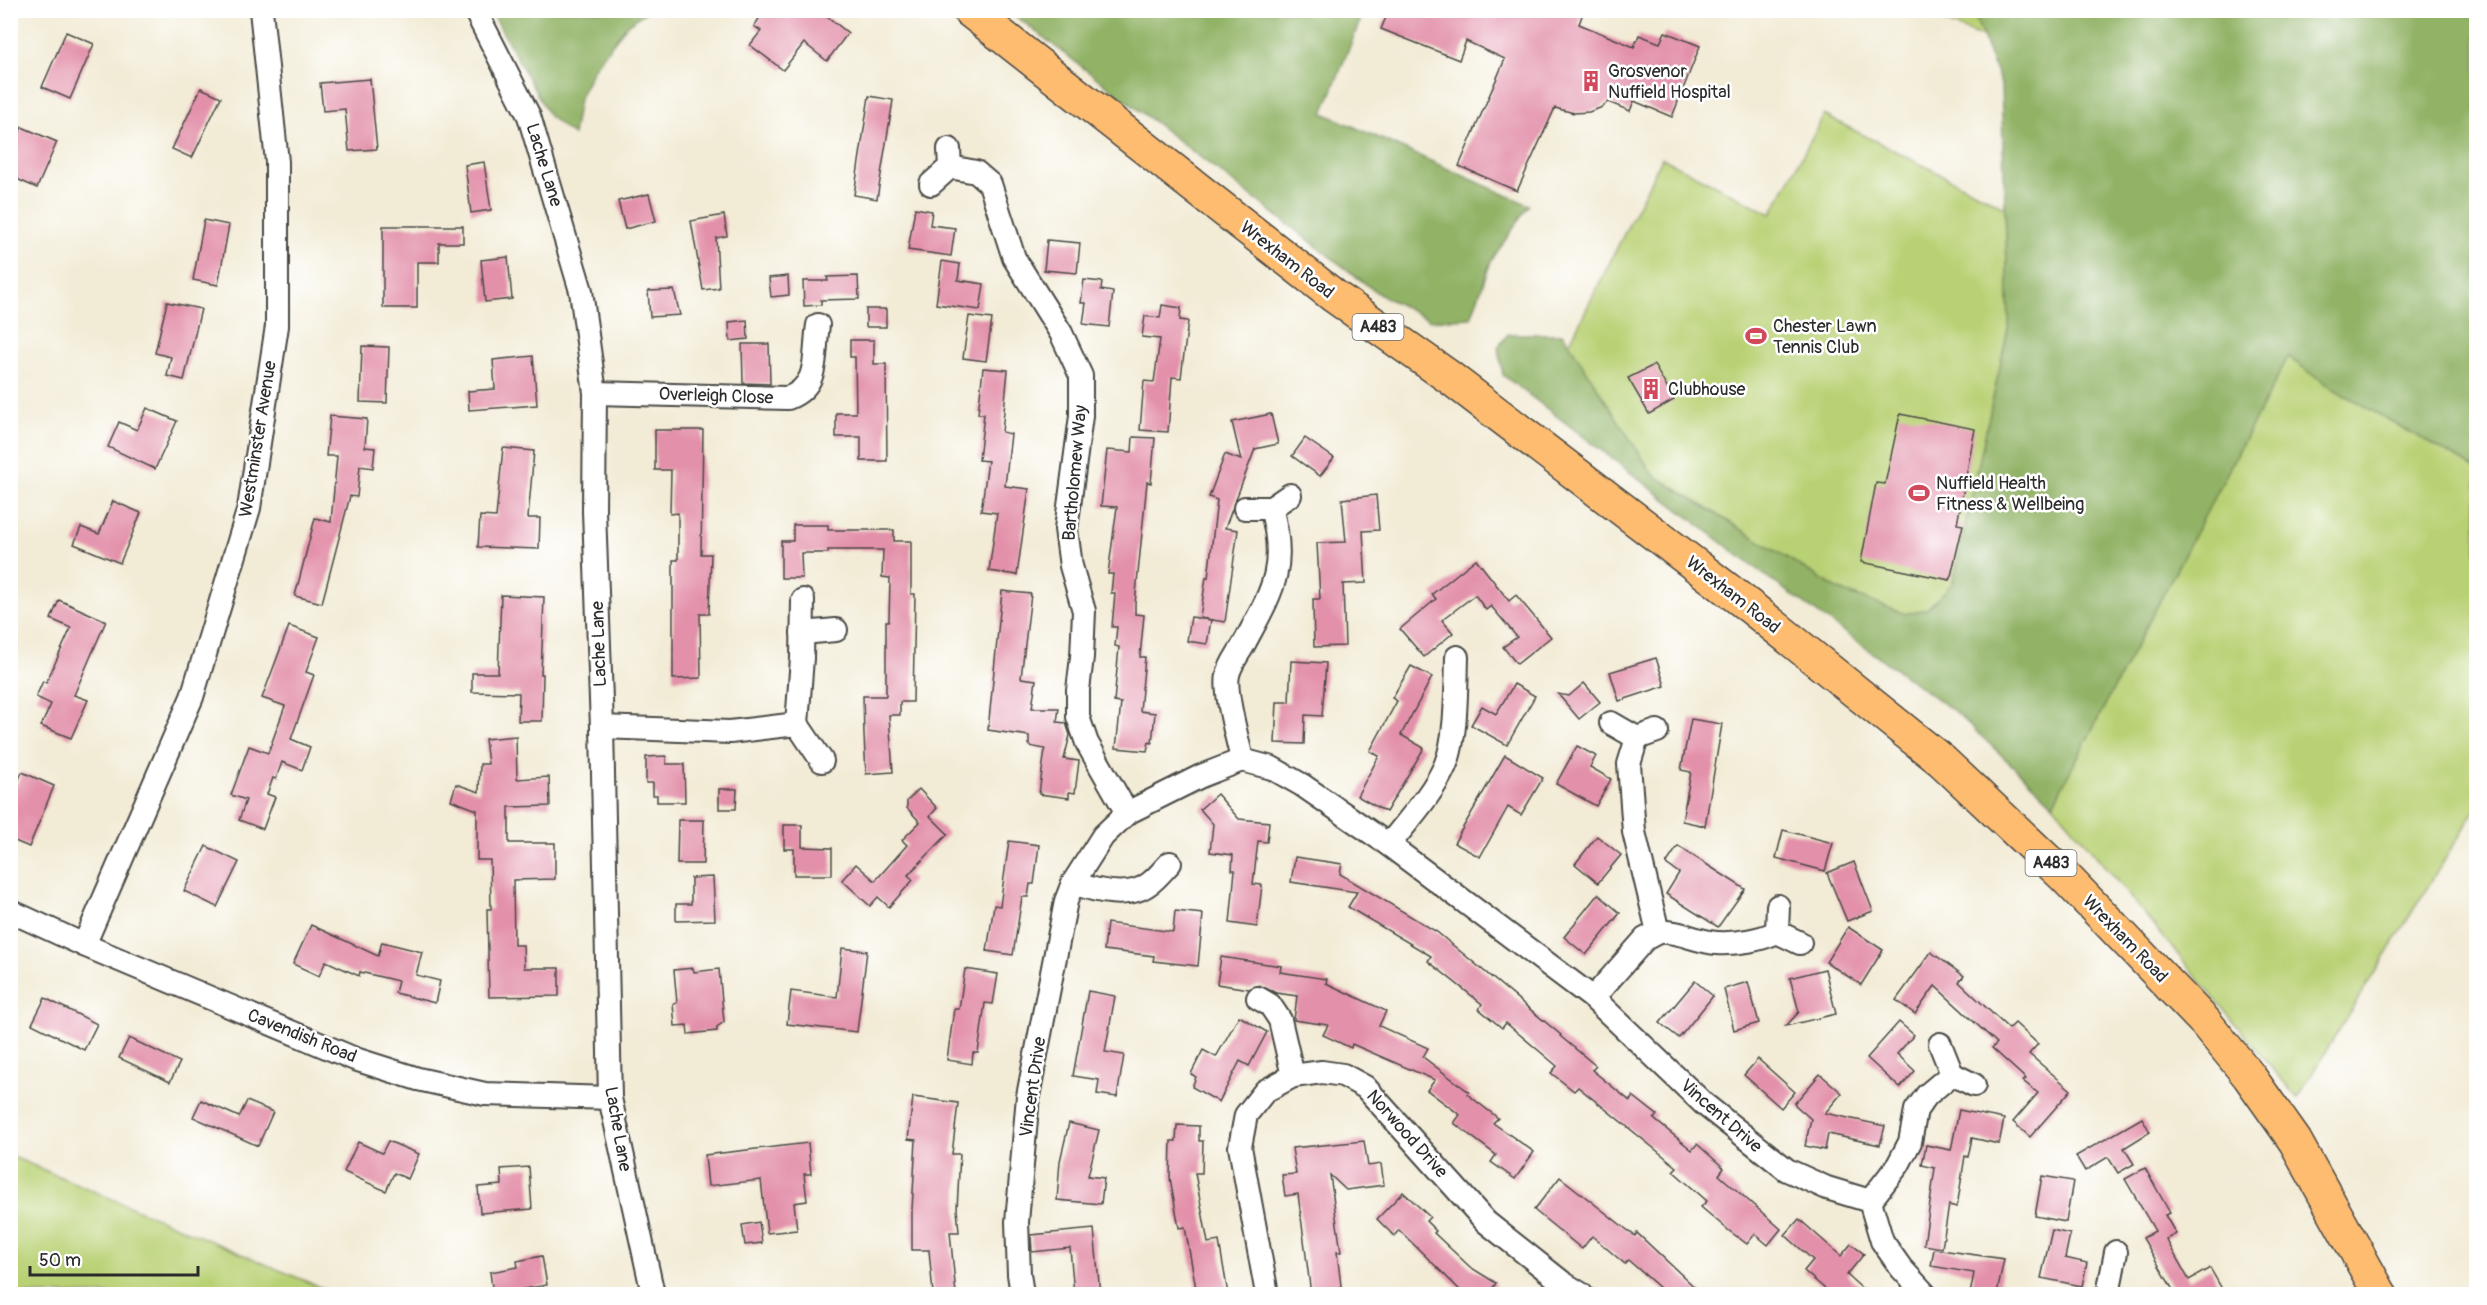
<svg xmlns="http://www.w3.org/2000/svg" width="2487" height="1305" font-family="Pangolin,sans-serif">
	<rect width="100%" height="100%" fill="#fff"/>
	<filter id="ink" filterUnits="userSpaceOnUse"><feTurbulence type="fractalNoise" baseFrequency=".0167" numOctaves="2"/><feDisplacementMap in="SourceGraphic" scale="12" xChannelSelector="R" yChannelSelector="G"/><feConvolveMatrix kernelMatrix="1 2 1 2 8 2 1 2 1" color-interpolation-filters="sRGB"/></filter>
	<filter id="wash" filterUnits="userSpaceOnUse"><feTurbulence type="fractalNoise" baseFrequency=".008" numOctaves="4" result="noise"/><feDisplacementMap in="SourceGraphic" scale="24" xChannelSelector="R" yChannelSelector="G"/><feGaussianBlur stdDeviation="1.35" result="paint"/><feColorMatrix in="noise" values="0 0 0 0 0 0 0 0 0 0 0 0 0 0 0 0 0 1.4 0 .05"/><feComposite in="paint" operator="in"/></filter>
	<g filter="url(#wash)">
		<rect width="100%" height="100%" fill="#f2ebd5"/>
		<!-- green -->
		<g fill="#b9d175" stroke="#727e50" stroke-width="1.5">
			<path d="M1917,11H1973L1983,37Z"/>
			<path d="M1824,115L2005,207L2009,325L1953,583L1927,609L1905,614L1839,590L1652,474L1569,344L1662,158L1771,214Z"/>
			<path d="M2288,357L2334,389L2476,469V809L2297,1098L2053,804Z"/>
			<path d="M10,1156H11L336,1294H11Z"/>
		</g>
		<!-- forest -->
		<g fill="#92b366" stroke="#5e6f48" stroke-width="1.5">
			<path d="M491,11H647L627,25L594,68L579,98L573,135L549,116Z"/>
			<path d="M1009,11H1364L1323,113L1529,205L1491,261L1471,318L1430,320L1379,294Z"/>
			<path d="M1973,11H2476V469L2334,389L2288,357L2053,804L1958,714L1767,577L1503,375L1498,347L1508,334H1563L1653,475L1839,590L1905,614L1927,609L1953,583L2009,325L2001,84Z"/>
		</g>
		<g id="blocks">
			<!-- building -->
			<g fill="#e391aa">
				<path d="M765,10H819L848,33L827,61L804,43L783,70L750,45L761,31L754,26Z"/>
				<path d="M1389,10H1584L1579,24L1634,47L1639,35L1660,43L1665,32L1700,46L1672,117L1634,101L1630,111L1608,102L1600,108L1589,112L1574,113L1555,108L1517,191L1459,166L1505,59L1466,41L1459,60L1381,29Z"/>
				<path d="M66,32L94,44L70,99L42,87Z"/>
				<path d="M370,79L377,149L349,151L345,109L323,111L320,83Z"/>
				<path d="M201,88L221,97L192,158L172,149Z"/>
				<path d="M869,96L893,100L877,199L854,195Z"/>
				<path d="M22,127L57,142L37,188L10,176V153Z"/>
				<path d="M484,162L491,210L471,213L465,165Z"/>
				<path d="M649,194L656,221L625,229L618,201Z"/>
				<path d="M915,208L932,211L930,225L955,228L951,256L908,250Z"/>
				<path d="M724,215L727,236L716,238L719,288L703,290L691,221Z"/>
				<path d="M204,220L229,225L218,285L193,280Z"/>
				<path d="M383,226H463V243H439V262H417V308H383Z"/>
				<path d="M1047,240L1080,243L1077,273L1044,270Z"/>
				<path d="M508,257L512,299L485,302L481,260Z"/>
				<path d="M942,261L960,264L958,280L984,284L980,310L936,304Z"/>
				<path d="M788,276L789,295L771,297L769,278Z"/>
				<path d="M858,276L859,299L821,300V305L804,306L803,281H828L827,277Z"/>
				<path d="M1084,280L1102,282L1101,290L1113,292L1109,327L1083,324L1086,303H1081Z"/>
				<path d="M674,290L680,315L650,317L648,291Z"/>
				<path d="M167,302L201,309L184,380L167,376L171,357L155,353Z"/>
				<path d="M1162,305L1181,308L1180,320L1188,321L1181,378L1172,377L1168,432L1140,430L1144,381L1154,382L1160,339L1142,337L1145,316L1160,318Z"/>
				<rect x="866" y="309" width="20" height="18"/>
				<path d="M969,316L992,319L986,361L963,358Z"/>
				<path d="M747,320L748,339L730,341L729,322Z"/>
				<path d="M850,340H874V364H886L887,461H861V437H836V413H856L855,357H850Z"/>
				<path d="M742,344H769L770,384L743,383Z"/>
				<path d="M362,346L389,347L387,403L360,402Z"/>
				<path d="M533,356L537,405L469,410L468,391L495,389L493,360Z"/>
				<path d="M1654,365L1674,400L1649,414L1628,378Z"/>
				<path d="M983,368L1008,370L1002,432L1011,434L1005,486L1029,489L1017,575L989,571L997,513L981,511L988,461L979,460L984,414H978Z"/>
				<path d="M147,408L177,421L155,469L108,447L119,422L137,430Z"/>
				<path d="M1271,414L1278,444L1255,449L1225,528L1238,530L1225,622L1200,618L1206,577L1208,578L1217,500L1209,497L1225,454L1241,460L1232,422Z"/>
				<path d="M1900,414L1975,429L1957,524L1963,525L1950,580L1861,562L1876,483L1885,484Z"/>
				<path d="M330,416L367,419L365,447L375,448L373,468L360,466L357,497L350,496L322,603L295,596L315,518L331,522L337,456H326Z"/>
				<path d="M655,430H703L701,554H711L709,614H700L701,678L673,679V560H678V513L670,514L671,470H655Z"/>
				<path d="M1133,437L1155,438L1151,483L1147,482L1135,604V614L1144,615L1140,657H1145L1140,711L1155,713L1152,743L1149,742L1147,751L1116,748L1121,703L1114,702L1119,647L1115,646L1117,627H1112L1115,593H1111L1113,574H1108L1117,507L1101,506L1107,450L1132,452Z"/>
				<path d="M1305,438L1334,458L1320,476L1292,456Z"/>
				<path d="M503,448L534,451L528,518H540L539,549L478,547L480,516L496,517Z"/>
				<path d="M1376,495L1379,530L1363,531L1366,583L1343,584L1345,646L1314,647L1313,599H1320L1317,543L1346,542L1342,499Z"/>
				<path d="M113,501L141,513L120,563L74,544L81,527L99,534Z"/>
				<path d="M793,525H828V530H894V541H911V594H915L913,702H900V715H889L893,772L866,774L864,735L863,696H886V621H889L890,578L882,577L883,550H828V553H801L802,578H781V541H793Z"/>
				<path d="M1476,559L1509,601L1516,595L1551,637L1517,664L1503,647L1517,637L1491,606L1486,610L1475,595L1442,620L1453,633L1424,657L1400,629L1436,599L1432,594Z"/>
				<path d="M1002,591L1031,594L1021,678L1036,680L1032,708H1059L1057,722L1066,723L1070,735L1064,759L1079,761L1075,793L1069,792V798L1039,794L1045,749L1029,746V736L988,730Z"/>
				<path d="M501,595L544,597L541,674H543L542,721H518L519,693L472,692V673H498Z"/>
				<path d="M59,600L106,621L74,695L88,700L71,738L41,726L51,704L36,697L43,681L46,683L71,628L51,619Z"/>
				<path d="M1191,617L1211,620L1207,644L1187,641Z"/>
				<path d="M289,626L319,637L306,672L314,675L291,739L310,747L302,770L282,762L276,779L273,778L267,794L275,797L263,829L239,820L246,800L231,795L249,746L268,753L285,706L262,698Z"/>
				<path d="M1656,658L1665,686L1619,701L1610,672Z"/>
				<path d="M1291,661L1326,663L1322,716L1305,715L1304,744L1275,743L1277,702H1289Z"/>
				<path d="M1411,666L1432,677L1401,735L1424,748L1386,812L1357,796L1379,756L1370,751L1397,701L1392,698Z"/>
				<path d="M1584,683L1600,702L1579,719L1558,694L1569,696Z"/>
				<path d="M1514,684L1535,696L1507,745L1471,725L1482,706L1496,714Z"/>
				<path d="M1691,719L1722,724L1705,826L1682,821L1691,772L1681,770Z"/>
				<path d="M516,736L517,779L549,777L550,806L509,807V843H555V879L513,880L514,945H523L524,968H559V996L489,997L487,909H491L490,860H477V810L451,800L456,784L479,792L480,764H488L485,739Z"/>
				<path d="M1577,746L1596,756L1590,767L1611,779L1596,806L1556,784Z"/>
				<path d="M1505,755L1543,778L1521,815L1508,807L1480,857L1454,843Z"/>
				<path d="M666,756V764H684L685,802H657V795H653V783H646V757Z"/>
				<path d="M22,772L54,786L29,847L10,839V800Z"/>
				<path d="M719,789H737L736,809H719Z"/>
				<path d="M919,789L937,808L930,816L948,834L908,875L913,880L889,907L878,897L870,906L842,880L856,864L875,881L907,845L902,840L920,822L907,808V801Z"/>
				<path d="M1217,794L1239,819L1269,822L1267,842L1258,841L1253,884L1262,885L1257,927L1230,923L1235,870H1232L1233,855L1210,852L1213,824L1200,809Z"/>
				<path d="M678,820H704L703,864H677Z"/>
				<path d="M784,825H802V847L832,848V875H794V849H784Z"/>
				<path d="M1783,830L1833,843L1825,871L1776,858Z"/>
				<path d="M1597,836L1621,855L1598,883L1575,864Z"/>
				<path d="M1009,841L1039,845L1034,884H1030L1028,897H1022L1013,955L987,951L994,905L1000,906Z"/>
				<path d="M206,846L239,862L217,907L184,891Z"/>
				<path d="M1678,846L1745,889L1718,927L1666,894L1679,873L1666,864Z"/>
				<path d="M1295,857L1342,864L1340,874L1437,932L1561,1035L1560,1036L1596,1066L1592,1070L1630,1101L1633,1096L1657,1115L1654,1119L1692,1150L1697,1144L1724,1168L1719,1175L1781,1229L1768,1245L1755,1234L1747,1244L1728,1230L1701,1207L1707,1201L1673,1171L1677,1167L1578,1087L1574,1091L1551,1073L1557,1066L1506,1023L1502,1028L1479,1009L1482,1004L1428,961L1431,956L1348,907L1357,892L1291,882Z"/>
				<path d="M1854,862L1873,911L1847,921L1827,873Z"/>
				<path d="M713,877L715,920L676,921V904H691V878Z"/>
				<path d="M1598,894L1620,913L1586,955L1564,937Z"/>
				<path d="M1175,911L1203,914L1198,966L1153,961L1154,956L1104,950L1107,923L1173,932Z"/>
				<path d="M311,925L378,956L382,942L422,952L416,975L440,981L435,1003L395,993L398,981L360,972L359,976L326,961L319,976L293,964Z"/>
				<path d="M1848,927L1883,950L1861,985L1826,962Z"/>
				<path d="M842,948L867,951L857,1032L787,1024L791,991L837,997Z"/>
				<path d="M1931,952L1964,976L1959,982L2009,1029L2015,1023L2038,1044L2029,1054L2071,1090L2030,1137L2013,1122L2038,1093L2023,1081L2026,1079L1992,1048L1997,1043L1935,986L1915,1014L1896,1000Z"/>
				<path d="M1221,957L1281,966L1280,972L1327,979L1326,983L1386,1011L1379,1026L1428,1048L1423,1057L1469,1092L1467,1094L1498,1118L1493,1123L1534,1152L1515,1179L1491,1162L1496,1155L1454,1123L1460,1115L1427,1090L1435,1080L1352,1044L1351,1048L1323,1035L1328,1025L1294,1020L1297,996L1276,993L1259,985L1249,989L1217,984Z"/>
				<path d="M693,968L694,972L719,969L724,1022L717,1027V1031L688,1034L687,1025L675,1026L673,1004L677,1003L674,970Z"/>
				<path d="M965,969L998,974L993,1004L985,1003L978,1053H973L972,1064L947,1060L954,1009H959Z"/>
				<path d="M1825,969L1836,1014L1786,1026L1799,1012L1790,978Z"/>
				<path d="M1695,981L1713,996L1679,1038L1660,1023Z"/>
				<path d="M1748,982L1759,1023L1734,1030L1724,989Z"/>
				<path d="M1088,991L1115,996L1105,1052L1124,1055L1117,1097L1097,1094L1099,1080L1073,1076Z"/>
				<path d="M45,998L97,1024L84,1050L32,1024Z"/>
				<path d="M1239,1016L1267,1032L1249,1066L1240,1061L1219,1102L1192,1087L1196,1077L1191,1074L1203,1050L1216,1057Z"/>
				<path d="M1899,1022L1914,1035L1897,1054L1915,1071L1900,1088L1867,1058Z"/>
				<path d="M129,1038L180,1062L170,1082L119,1058Z"/>
				<path d="M1758,1059L1795,1092L1781,1108L1744,1075Z"/>
				<path d="M1820,1074L1842,1093L1825,1113L1885,1126L1880,1145L1828,1134L1825,1150L1805,1146L1811,1119L1794,1104Z"/>
				<path d="M913,1097L958,1103L952,1154H960L957,1209L959,1232H950L956,1294H933L929,1250H912V1210L916,1140L908,1139Z"/>
				<path d="M201,1100L239,1117L247,1101L273,1112L258,1146L193,1117Z"/>
				<path d="M1959,1110L2004,1119L1999,1144L1972,1138L1968,1157L1965,1156L1957,1207L1949,1205L1942,1248L1924,1245L1935,1168L1922,1165L1926,1145L1951,1150Z"/>
				<path d="M2142,1118L2150,1132L2124,1148L2134,1164L2118,1173L2108,1157L2085,1171L2076,1156Z"/>
				<path d="M1069,1123L1099,1130L1088,1176L1104,1178L1101,1204L1057,1200L1060,1161Z"/>
				<path d="M1177,1125L1199,1126V1141H1203L1202,1173H1195L1208,1243L1219,1241L1228,1294H1197L1185,1227L1179,1228L1170,1178L1171,1141H1176Z"/>
				<path d="M388,1141L419,1154L408,1179L394,1173L386,1191L344,1172L358,1142L382,1153Z"/>
				<path d="M1364,1141L1368,1166L1381,1164L1384,1185L1346,1190L1330,1175L1341,1252H1337L1342,1294H1311L1298,1194L1285,1196L1282,1175L1296,1174L1292,1148Z"/>
				<path d="M808,1143L811,1174H804L807,1201L794,1203L797,1230L767,1233L761,1180L708,1186L705,1155Z"/>
				<path d="M529,1167L532,1209L480,1213L478,1187L502,1185L501,1169Z"/>
				<path d="M2145,1168L2170,1213L2165,1215L2176,1234L2166,1239L2189,1280L2210,1268L2222,1289L2212,1294H2165L2173,1290L2143,1238L2155,1231L2125,1179Z"/>
				<path d="M2042,1176L2073,1181L2066,1222L2035,1216Z"/>
				<path d="M1560,1177L1635,1236L1637,1233L1702,1294H1667L1628,1260L1625,1264L1592,1236L1582,1249L1534,1210Z"/>
				<path d="M1403,1192L1430,1217L1426,1221L1436,1231L1434,1233L1470,1267L1496,1283L1489,1294H1464L1399,1230L1394,1236L1377,1219Z"/>
				<path d="M1799,1219L1841,1256L1851,1244L1864,1254L1847,1275L1868,1294H1831L1804,1271L1813,1260L1785,1235Z"/>
				<path d="M759,1222L762,1243L745,1245L742,1225Z"/>
				<path d="M1094,1229L1100,1294H1074L1070,1248L1032,1252L1031,1235Z"/>
				<path d="M2052,1230L2070,1234L2065,1258L2087,1263L2082,1286L2041,1278Z"/>
				<path d="M1934,1249L2004,1259L1997,1294H1970L1974,1273L1931,1266Z"/>
				<path d="M542,1256L547,1285L517,1290L518,1294H493L490,1272L518,1267L517,1261Z"/>
			</g>
		</g>
	</g>
	<g filter="url(#ink)">
		<use href="#blocks" fill-opacity="0" stroke="#494844" stroke-width="1.5"/>
		<g fill="none" stroke-linecap="round" stroke-linejoin="round">
			<defs>
				<g id="minor">
					<path d="M475,10L529,116L581,291L595,393L594,511L602,727L610,1098L653,1294"/>
					<path d="M950,167L976,172L990,184L1014,258L1061,333L1081,376V416L1066,529L1071,566L1084,611L1082,657L1078,690V717L1087,743L1127,813"/>
					<path d="M931,184L950,167L949,149"/>
					<path d="M595,393L788,398C821,385 813,355 818,325"/>
					<path d="M1245,508H1271L1290,495"/>
					<path d="M802,633L836,630"/>
					<path d="M1611,723L1637,738L1657,731"/>
					<path d="M797,724L802,658L803,600"/>
					<path d="M602,727L730,732L797,724L822,761"/>
					<path d="M1242,760C1238,740 1224,693 1228,675C1230,664 1240,652 1245,642C1272,591 1288,568 1271,508"/>
					<path d="M1389,845C1408,820 1432,795 1445,766C1457,739 1456,687 1457,657"/>
					<path d="M1073,883C1096,891 1129,900 1150,883C1157,878 1163,870 1170,863"/>
					<path d="M1778,906L1777,932L1800,943"/>
					<path d="M10,911L84,945L355,1059L418,1079L485,1094L610,1098"/>
					<path d="M1658,932C1679,930 1697,942 1717,943C1737,944 1760,940 1777,932"/>
					<path d="M84,945L192,697L249,508L277,326V162L261,10"/>
					<path d="M1258,998L1270,1005L1280,1020L1293,1076"/>
					<path d="M1593,998L1645,939L1658,932L1634,832L1629,764L1637,738"/>
					<path d="M1940,1044L1952,1074L1974,1085"/>
					<path d="M1870,1201L1898,1165L1910,1142L1916,1110L1927,1095L1952,1074"/>
					<path d="M1022,1294L1019,1274L1017,1222L1028,1096L1066,901L1073,883L1103,836L1127,813L1201,776L1242,760L1272,768L1302,785L1389,845L1593,998L1704,1104L1787,1170L1827,1188L1870,1201L1882,1241L1901,1268L1925,1294"/>
					<path d="M1267,1294L1240,1147L1246,1115L1265,1091L1293,1076L1322,1072L1343,1075L1365,1087L1486,1222L1563,1283L1581,1294"/>
					<path d="M2108,1294L2116,1252"/>
				</g>
				<path id="highway" d="M969,10L1334,296L1449,377L1753,609L1942,761L2066,878L2205,1022L2249,1076L2295,1141L2380,1294"/>
			</defs>
			<!-- minor casing -->
			<use href="#minor" stroke="#494844" stroke-width="26"/>
			<!-- highway casing -->
			<use href="#highway" stroke="#494844" stroke-width="36"/>
			<!-- minor -->
			<use href="#minor" stroke="#fff" stroke-width="22"/>
			<!-- highway -->
			<use href="#highway" stroke="#febc70" stroke-width="33"/>
		</g>
	</g>
	<!-- icons -->
	<defs>
		<symbol id="building-bare" viewBox="-9 -9 18 18"><path d="M-4-6H4V6H1V3H-1V6H-4ZM-2.5-4.3h1.7v1.8h-1.7ZM.8-4.3h1.7v1.8H.8ZM-2.5-1h1.7V.8h-1.7ZM.8-1h1.7V.8H.8Z" fill="#d1495b" stroke="#fff" stroke-width="2.5" paint-order="stroke"/></symbol>
		<symbol id="stadium-bare" viewBox="-9 -9 18 18"><path d="M0-5a6.5 5 0 1 0 0 10a6.5 5 0 1 0 0-10ZM-3.5-1.8h7v3.6h-7Z" fill="#d1495b" stroke="#fff" stroke-width="2.5" paint-order="stroke"/></symbol>
	</defs>
	<g fill-rule="evenodd">
		<use href="#building-bare" x="1576" y="66" width="30" height="30"/>
		<use href="#stadium-bare" x="1741" y="321" width="30" height="30"/>
		<use href="#building-bare" x="1636" y="374" width="30" height="30"/>
		<use href="#stadium-bare" x="1904" y="478" width="30" height="30"/>
	</g>
	<g text-anchor="middle" dominant-baseline="central" stroke-width="5" stroke-linejoin="round" paint-order="stroke">
		<!-- shield labels -->
		<g fill="#fff" stroke="#6b6b6b" stroke-width="1.5">
			<rect x="1352.5" y="314" width="51" height="26" rx="4.5"/>
			<rect x="2025.5" y="850" width="51" height="26" rx="4.5"/>
		</g>
		<g font-size="16" font-weight="bold" fill="#2b2b2b">
			<text x="1378" y="327">A483</text>
			<text x="2051" y="863">A483</text>
		</g>
		<!-- poi labels -->
		<g font-size="18" fill="#2b2b2b" stroke="#fff" text-anchor="start">
			<text x="1608" y="71">Grosvenor<tspan x="1608" dy="21">Nuffield Hospital</tspan></text>
			<text x="1773" y="326">Chester Lawn<tspan x="1773" dy="21">Tennis Club</tspan></text>
			<text x="1668" y="389">Clubhouse</text>
			<text x="1936" y="483">Nuffield Health<tspan x="1936" dy="21">Fitness &amp; Wellbeing</tspan></text>
		</g>
		<!-- street labels -->
		<g font-size="18" fill="#2b2b2b" stroke="#fff">
			<text transform="translate(544 165) rotate(73)">Lache Lane</text>
			<text transform="translate(1287 260) rotate(38)">Wrexham Road</text>
			<text transform="translate(716 396) rotate(2)">Overleigh Close</text>
			<text transform="translate(258 439) rotate(-81)">Westminster Avenue</text>
			<text transform="translate(1075 473) rotate(-85)">Bartholomew Way</text>
			<text transform="translate(1733 595) rotate(38)">Wrexham Road</text>
			<text transform="translate(599 644) rotate(-92)">Lache Lane</text>
			<text transform="translate(2125 939) rotate(46)">Wrexham Road</text>
			<text transform="translate(302 1036) rotate(22)">Cavendish Road</text>
			<text transform="translate(1033 1087) rotate(-82)">Vincent Drive</text>
			<text transform="translate(1721 1116) rotate(41)">Vincent Drive</text>
			<text transform="translate(618 1129) rotate(80)">Lache Lane</text>
			<text transform="translate(1407 1134) rotate(48)">Norwood Drive</text>
		</g>
	</g>
	<!-- margin -->
	<rect width="2487" height="1305" fill="none" stroke="#fff" stroke-width="36"/>
	<!-- scale -->
	<path d="M30 1266v9h168v-9" fill="none" stroke="#2b2b2b" stroke-width="3"/>
	<text x="39" y="1266" font-size="18" fill="#2b2b2b" stroke="#ffffff" stroke-width="4.5" paint-order="stroke">50 m</text>
</svg>
